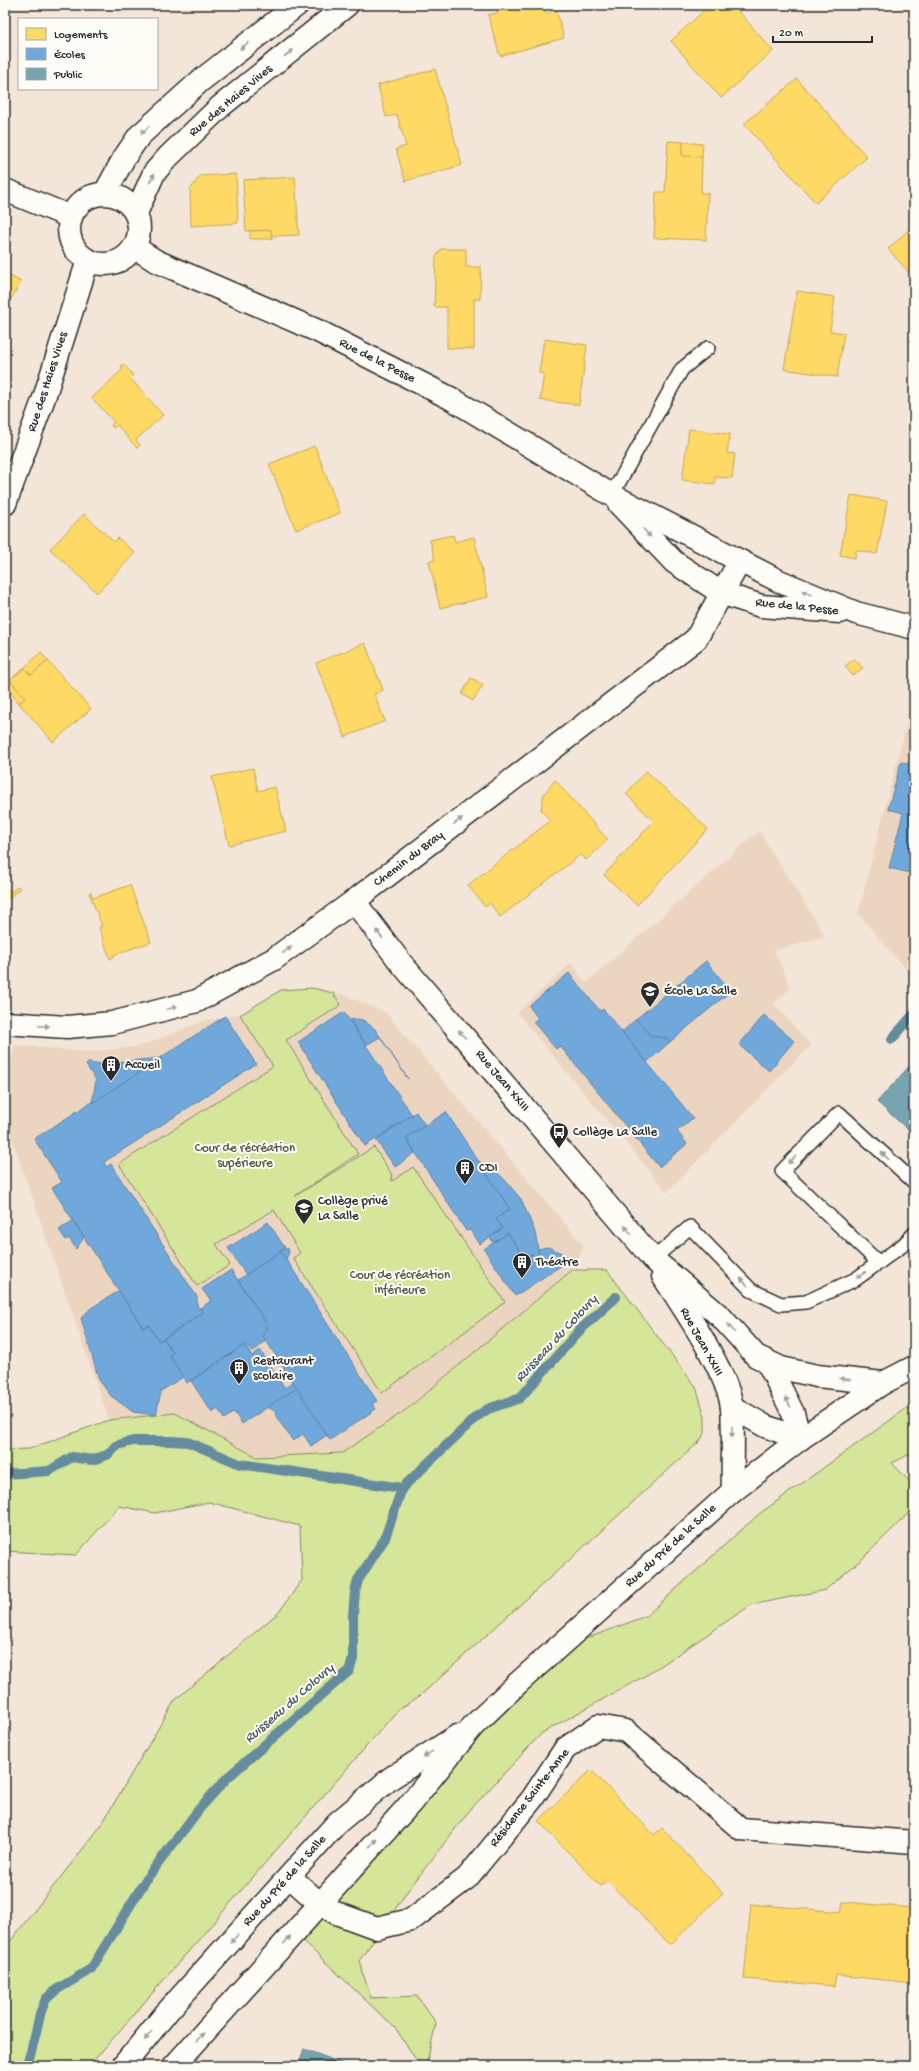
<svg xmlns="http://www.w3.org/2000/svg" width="919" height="2071" font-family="'Gochi Hand',sans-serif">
	<rect width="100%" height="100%" fill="#f3e5d7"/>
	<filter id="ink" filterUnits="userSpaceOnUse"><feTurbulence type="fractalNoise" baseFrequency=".025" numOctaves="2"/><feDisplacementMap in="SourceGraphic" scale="8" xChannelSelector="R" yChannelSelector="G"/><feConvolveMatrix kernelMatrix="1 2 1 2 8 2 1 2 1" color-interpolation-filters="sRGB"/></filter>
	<g filter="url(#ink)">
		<!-- built -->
		<g fill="#ecd5c0">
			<path d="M914,695V978L858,914Z"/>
			<path d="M759,831L825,936L774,951L791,988L774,1004L811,1045L667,1192L517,1013L571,963L586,983Z"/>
			<path d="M312,988L345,995L385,1012L584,1246L572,1270L407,1409L342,1453L257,1457L175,1413L109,1420L5,1118V1085L15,1045L88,1052L141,1046L207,1020L240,1015L281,990Z"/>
		</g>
		<!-- green -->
		<g fill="#d5e599" stroke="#808862">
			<path d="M312,988L333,993L341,1005L286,1040L358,1154L295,1196L374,1147L391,1173L392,1181L413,1167L505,1302L382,1393L293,1258L300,1253L274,1210L216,1244L230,1265L197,1286L119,1164L273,1066L240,1015L281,990Z"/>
			<path d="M572,1270H607L696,1387L705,1417V1433L699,1442L421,1695L397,1711L89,2066H5V1948L100,1827L175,1700L279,1612L302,1580L300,1526L209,1502L155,1513L119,1506L76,1555L5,1551V1450L29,1449L109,1420L175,1413L257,1457L342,1453L407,1409Z"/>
			<path d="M914,1403V1452L892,1463L914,1486V1508L862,1559L825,1590L751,1605L650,1673L542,1733L469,1811L409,1889L359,1961L371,1998L417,1996L436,2023L426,2066H423L415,2058L396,2029L301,1939L453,1747L580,1641L646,1616L759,1514Z"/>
		</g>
		<!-- homes -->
		<g fill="#ffd966" stroke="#bfa554">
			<path d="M495,5H543L546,14L556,10L564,38L500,56L488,15L497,13Z"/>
			<path d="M710,5H733L773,51L721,98L671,41Z"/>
			<path d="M435,69L462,165L405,181L396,149L406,146L397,115L386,117L378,85Z"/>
			<path d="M797,79L867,157L816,203L744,124Z"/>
			<path d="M668,141L683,142L682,156L702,157L701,193H708L706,240L654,238L656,192H665Z"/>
			<path d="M683,142L703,144L702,157L682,156Z"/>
			<path d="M236,174L238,223L191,226L190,190L200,176Z"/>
			<path d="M295,177L299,235L271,236V230L246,231L243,180Z"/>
			<path d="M914,225V278L888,249Z"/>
			<path d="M271,230L272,239H250V231Z"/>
			<path d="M441,249H466V267H481L480,299H474V349L447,348V307H434L436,257Z"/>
			<path d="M5,273L21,282L9,302L7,301L5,304Z"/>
			<path d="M797,291L835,297L830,331L844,333L837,377L784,369Z"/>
			<path d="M544,339L587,345L579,405L540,400L544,374L539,373Z"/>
			<path d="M123,364L133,375L130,378L163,415L136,440L140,445L137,448L117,425L113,428L111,425L114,422L92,398L123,369L121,366Z"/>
			<path d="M689,429L730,434L727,453L735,454L732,478L715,477V484L682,480Z"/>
			<path d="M315,446L340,513L296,530L269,464Z"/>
			<path d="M851,495L887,501L877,554L856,550L855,558L840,555Z"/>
			<path d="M84,514L114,542L118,538L135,553L97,593L50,549Z"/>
			<path d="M453,535L455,542L474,537L488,597L440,608L429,561L435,560L430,540Z"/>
			<path d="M365,643L383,690L374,694L385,721L345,737L316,663Z"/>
			<path d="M41,652L48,661L31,675L24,668Z"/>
			<path d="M855,659L863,668L853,676L845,666Z"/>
			<path d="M48,661L91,709L53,742L19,703L25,698L10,680L24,668L31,675Z"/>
			<path d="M471,678L483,685L473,701L462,694Z"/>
			<path d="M10,680L25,698L19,703L5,687Z"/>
			<path d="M253,768L258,791L275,787L286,831L229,845L212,777Z"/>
			<path d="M646,771L708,829L637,905L604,875L654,821L626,794Z"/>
			<path d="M555,780L608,840L586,860L581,854L500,917L490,903L485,907L468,885L550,821L541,809L544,794Z"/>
			<path d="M130,885L151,942L113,955L114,957L110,959L99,927L102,926L89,893L91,892L93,898Z"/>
			<path d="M5,886L11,892L18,886L20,888L5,902Z"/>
			<path d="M591,1770L654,1835L662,1828L723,1893L670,1945L607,1880L601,1886L538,1821Z"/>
			<path d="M843,1902L914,1908V1983L836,1975L834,1986L744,1979L751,1904L841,1912Z"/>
		</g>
		<!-- schools -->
		<g fill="#6fa8dc" stroke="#5b82a7">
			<path d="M901,762L914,765V874L889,868L903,813L888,809Z"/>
			<path d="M706,961L731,991L670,1042L667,1038L651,1036L636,1019Z"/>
			<path d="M569,973L600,1011L603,1009L693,1118L677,1131L687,1144L659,1167L560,1046L556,1049L533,1022L538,1018L529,1006Z"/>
			<path d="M344,1012L412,1115L365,1146L298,1042Z"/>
			<path d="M764,1015L794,1041L769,1071L739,1045Z"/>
			<path d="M225,1016L256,1064L104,1162L106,1167L111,1164L197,1297V1305L203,1313L159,1341L148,1325L143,1328L52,1188L62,1182L34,1139Z"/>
			<path d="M357,1019L363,1020L375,1029L408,1079L380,1037L366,1045L350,1020Z"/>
			<path d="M636,1019L651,1036L667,1038L670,1042L647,1062L622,1032Z"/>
			<path d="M162,1058L92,1103L96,1080L86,1065L90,1062L93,1064Z"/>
			<path d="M416,1112L425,1125L406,1138L415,1153L395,1167L376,1140Z"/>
			<path d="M446,1112L510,1209L496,1219L503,1228L480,1244L470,1230L466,1231L406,1138Z"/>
			<path d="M478,1161L492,1168L504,1179L521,1199L535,1232L540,1260L538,1262L532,1254L525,1259L508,1233L493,1243L490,1237L503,1228L496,1219L510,1209Z"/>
			<path d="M72,1221L84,1237L76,1249L69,1238L66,1240L59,1230Z"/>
			<path d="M268,1222L285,1248L246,1275L228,1248Z"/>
			<path d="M508,1233L525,1259L532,1254L538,1262L540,1260L538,1249L548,1247L564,1254L568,1261L515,1296L484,1249Z"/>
			<path d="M288,1248L289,1253L286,1259L280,1252Z"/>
			<path d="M280,1252L286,1259L377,1401L372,1404L376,1409L330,1440L263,1336L267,1333V1324L238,1280Z"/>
			<path d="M231,1270L267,1324L263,1336L266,1341L253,1352L244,1345L187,1383L169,1355L173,1353L164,1339L203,1313L200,1308L211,1301L202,1289Z"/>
			<path d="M119,1291L143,1328L148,1325L159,1341L164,1339L173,1353L169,1355L183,1377L161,1391L156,1415L133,1412L111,1396L99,1380L81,1318L91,1308Z"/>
			<path d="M244,1345L252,1356L260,1350L285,1388L293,1382L297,1388L242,1424L234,1412L224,1419L218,1409L212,1413L191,1381Z"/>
			<path d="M297,1388L327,1435L311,1446L303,1434L293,1441L275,1415L277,1412L267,1407Z"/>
		</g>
		<!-- public -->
		<g fill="#76a5af" stroke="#608087">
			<path d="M914,1061V1135L877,1102Z"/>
			<path d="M304,2049L349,2066H298Z"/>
		</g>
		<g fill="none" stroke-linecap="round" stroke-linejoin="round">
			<!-- stream -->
			<g stroke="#658b9f" stroke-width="10">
				<path d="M892,1039L914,1014"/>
				<path d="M5,1474L49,1471L72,1457L92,1460L107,1455L118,1445L133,1441H171L188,1442L240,1464L402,1488"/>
				<path d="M26,2066L31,2052L41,2011L46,1999L56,1990L91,1969L147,1878L200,1808L227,1778L349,1671L353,1659V1615L355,1592L358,1580L385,1538L402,1488L476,1417L488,1409L520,1398L579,1331L616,1297"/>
			</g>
			<defs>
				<g id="service">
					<path d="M610,494L619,482L682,369L708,348"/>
					<path d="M653,1259L690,1227L751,1290L781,1304L806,1302L856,1279L903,1245L914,1234"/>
					<path d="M879,1263L782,1171L839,1113L914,1182"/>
				</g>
				<g id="minor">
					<path d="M5,190L71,217"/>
					<path d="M105,193L124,158L139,136L199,82L297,5"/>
					<circle cx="104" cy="229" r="35"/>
					<path d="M136,213L154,173L168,157L221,106L347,5"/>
					<path d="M134,247L156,261L318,331L452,399L610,494L779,581L856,613L914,628"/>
					<path d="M5,504L44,398L88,260"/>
					<path d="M619,504L674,562L721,593L761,606L840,612"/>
					<path d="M354,901L401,963L653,1259L721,1317L756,1356L781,1368L817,1376L883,1383"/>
					<path d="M5,1023L67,1027L112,1023L197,1001L274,959L354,901L696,639L740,561"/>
					<path d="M663,1276C682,1306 729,1374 732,1408C734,1435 732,1464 733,1491"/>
					<path d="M768,1363L793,1413L800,1439"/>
					<path d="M732,1407L765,1426L800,1439"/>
					<path d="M290,1877L319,1903L336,1913L377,1928L411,1920L467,1878L532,1799L565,1749L598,1726L626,1731L741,1829L914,1842"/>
				</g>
				<g id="secondary">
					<path d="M123,2066L167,2012L337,1823L391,1778L457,1736"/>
					<path d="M174,2066L410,1804L473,1726L518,1683L733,1491L800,1439L883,1383L914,1367"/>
				</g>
			</defs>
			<!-- service casing -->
			<use href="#service" stroke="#2b2b2b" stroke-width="16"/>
			<!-- minor casing -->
			<use href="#minor" stroke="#2b2b2b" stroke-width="25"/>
			<!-- secondary casing -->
			<use href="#secondary" stroke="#2b2b2b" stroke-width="25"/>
			<!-- service -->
			<use href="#service" stroke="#fdfcf7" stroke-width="13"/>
			<!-- minor -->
			<use href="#minor" stroke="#fdfcf7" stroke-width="22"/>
			<!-- secondary -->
			<use href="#secondary" stroke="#fdfcf7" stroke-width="22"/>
		</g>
		<!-- one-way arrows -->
		<defs><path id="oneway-solid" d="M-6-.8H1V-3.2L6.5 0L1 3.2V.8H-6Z"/></defs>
		<g fill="#9e9e9b">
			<use href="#oneway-solid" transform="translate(244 46) rotate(141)"/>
			<use href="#oneway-solid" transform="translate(289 53) rotate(-39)"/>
			<use href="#oneway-solid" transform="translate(145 130) rotate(137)"/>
			<use href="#oneway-solid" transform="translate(152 178) rotate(-63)"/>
			<use href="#oneway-solid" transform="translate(647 533) rotate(47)"/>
			<use href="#oneway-solid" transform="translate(807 593) rotate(-157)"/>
			<use href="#oneway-solid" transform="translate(458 821) rotate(-37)"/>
			<use href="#oneway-solid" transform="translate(379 934) rotate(-128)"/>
			<use href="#oneway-solid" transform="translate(287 950) rotate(-36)"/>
			<use href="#oneway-solid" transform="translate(172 1008) rotate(-15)"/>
			<use href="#oneway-solid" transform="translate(44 1026) rotate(2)"/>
			<use href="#oneway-solid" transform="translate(462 1034) rotate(-130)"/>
			<use href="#oneway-solid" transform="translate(885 1156) rotate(-137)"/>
			<use href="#oneway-solid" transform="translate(792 1160) rotate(135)"/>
			<use href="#oneway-solid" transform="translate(628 1230) rotate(-131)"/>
			<use href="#oneway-solid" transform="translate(861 1275) rotate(147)"/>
			<use href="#oneway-solid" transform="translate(744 1282) rotate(-134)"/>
			<use href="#oneway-solid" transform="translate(731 1328) rotate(-132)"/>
			<use href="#oneway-solid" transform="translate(845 1379) rotate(-174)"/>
			<use href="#oneway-solid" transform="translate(788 1402) rotate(-117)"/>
			<use href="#oneway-solid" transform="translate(732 1432) rotate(90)"/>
			<use href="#oneway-solid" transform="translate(428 1754) rotate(148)"/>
			<use href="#oneway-solid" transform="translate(373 1843) rotate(-47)"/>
			<use href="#oneway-solid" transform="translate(234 1939) rotate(132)"/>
			<use href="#oneway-solid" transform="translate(287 1940) rotate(-49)"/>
			<use href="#oneway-solid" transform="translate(148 2036) rotate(129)"/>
			<use href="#oneway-solid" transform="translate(200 2037) rotate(-47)"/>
		</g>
	</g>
	<!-- icons -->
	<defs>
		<symbol id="school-pin" viewBox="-11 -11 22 30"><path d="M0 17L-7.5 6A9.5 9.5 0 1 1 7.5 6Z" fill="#2b2b2b" stroke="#fdfcf7"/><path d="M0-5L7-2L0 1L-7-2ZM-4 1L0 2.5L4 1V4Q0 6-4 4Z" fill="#fff"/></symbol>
		<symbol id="building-pin" viewBox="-11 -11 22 30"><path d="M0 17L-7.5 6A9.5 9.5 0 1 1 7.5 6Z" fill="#2b2b2b" stroke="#fdfcf7"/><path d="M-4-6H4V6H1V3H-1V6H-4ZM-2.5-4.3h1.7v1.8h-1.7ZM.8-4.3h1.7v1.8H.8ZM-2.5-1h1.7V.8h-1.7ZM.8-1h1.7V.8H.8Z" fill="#fff"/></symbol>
		<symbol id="bus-pin" viewBox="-11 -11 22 30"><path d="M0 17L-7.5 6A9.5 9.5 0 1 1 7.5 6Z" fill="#2b2b2b" stroke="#fdfcf7"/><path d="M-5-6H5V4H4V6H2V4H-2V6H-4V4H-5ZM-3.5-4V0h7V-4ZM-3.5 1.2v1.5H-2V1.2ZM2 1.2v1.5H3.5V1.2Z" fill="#fff"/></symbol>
	</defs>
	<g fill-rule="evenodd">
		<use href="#school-pin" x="639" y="980" width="22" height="30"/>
		<use href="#building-pin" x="100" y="1054" width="22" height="30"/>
		<use href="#bus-pin" x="548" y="1121" width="22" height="30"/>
		<use href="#building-pin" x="454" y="1157" width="22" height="30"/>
		<use href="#school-pin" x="293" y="1197" width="22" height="30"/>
		<use href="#building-pin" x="511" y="1251" width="22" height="30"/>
		<use href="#building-pin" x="228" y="1357" width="22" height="30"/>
	</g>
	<g text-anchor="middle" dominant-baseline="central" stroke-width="4" stroke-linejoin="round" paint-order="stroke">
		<!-- street labels -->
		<g font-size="13" fill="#2b2b2b" stroke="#fdfcf7">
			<text transform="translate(231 101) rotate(-40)">Rue des Haies Vives</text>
			<text transform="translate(377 361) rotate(27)">Rue de la Pesse</text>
			<text transform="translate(48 382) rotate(-72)">Rue des Haies Vives</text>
			<text transform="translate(797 607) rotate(6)">Rue de la Pesse</text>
			<text transform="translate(409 859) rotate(-37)">Chemin du Bray</text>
			<text transform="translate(502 1081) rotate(50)">Rue Jean XXIII</text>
			<text transform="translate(701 1342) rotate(61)">Rue Jean XXIII</text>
			<text transform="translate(671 1546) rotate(-42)">Rue du Pré de la Salle</text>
			<text transform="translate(530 1798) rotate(-52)">Résidence Sainte-Anne</text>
			<text transform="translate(285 1881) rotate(-48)">Rue du Pré de la Salle</text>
		</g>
		<!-- poi labels -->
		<g font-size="13" fill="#2b2b2b" stroke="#fdfcf7" text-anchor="start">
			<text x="664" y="991">École La Salle</text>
			<text x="125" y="1065">Accueil</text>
			<text x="573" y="1132">Collège La Salle</text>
			<text x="479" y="1168">CDI</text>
			<text x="318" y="1201">Collège privé<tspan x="318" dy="15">La Salle</tspan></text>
			<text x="536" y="1262">Théatre</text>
			<text x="253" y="1361">Restaurant<tspan x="253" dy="15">scolaire</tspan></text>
		</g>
		<!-- park labels -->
		<g font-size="13" fill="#565a46" stroke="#fdfcf7">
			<text x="245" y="1148">Cour de récréation<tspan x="245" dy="15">supérieure</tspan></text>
			<text x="400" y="1275">Cour de récréation<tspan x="400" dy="15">inférieure</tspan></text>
		</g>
		<!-- water labels -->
		<g font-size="14" font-style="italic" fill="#485b65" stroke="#fdfcf7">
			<text transform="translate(557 1339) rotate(-47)">Ruisseau du Colovry</text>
			<text transform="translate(290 1704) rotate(-41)">Ruisseau du Colovry</text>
		</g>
	</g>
	<!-- margin -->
	<rect width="919" height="2071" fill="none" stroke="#fdfcf7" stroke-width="20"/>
	<rect x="10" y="10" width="899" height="2051" fill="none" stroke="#2b2b2b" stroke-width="1.5" filter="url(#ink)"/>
	<!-- legend -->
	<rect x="18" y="18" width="140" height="72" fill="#fdfcf7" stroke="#a9a8a5"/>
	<rect x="26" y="28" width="20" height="12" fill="#ffd966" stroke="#a9a8a5"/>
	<text x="54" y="38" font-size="12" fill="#2b2b2b">Logements</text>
	<rect x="26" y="48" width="20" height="12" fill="#6fa8dc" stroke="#a9a8a5"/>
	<text x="54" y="58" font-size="12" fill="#2b2b2b">Écoles</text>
	<rect x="26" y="68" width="20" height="12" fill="#76a5af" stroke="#a9a8a5"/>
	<text x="54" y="78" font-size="12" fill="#2b2b2b">Public</text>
	<!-- scale -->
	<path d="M773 36v6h99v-6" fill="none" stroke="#2b2b2b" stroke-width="2"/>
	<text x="779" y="36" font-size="12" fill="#2b2b2b" stroke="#fdfcf7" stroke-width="3" paint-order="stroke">20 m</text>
</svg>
